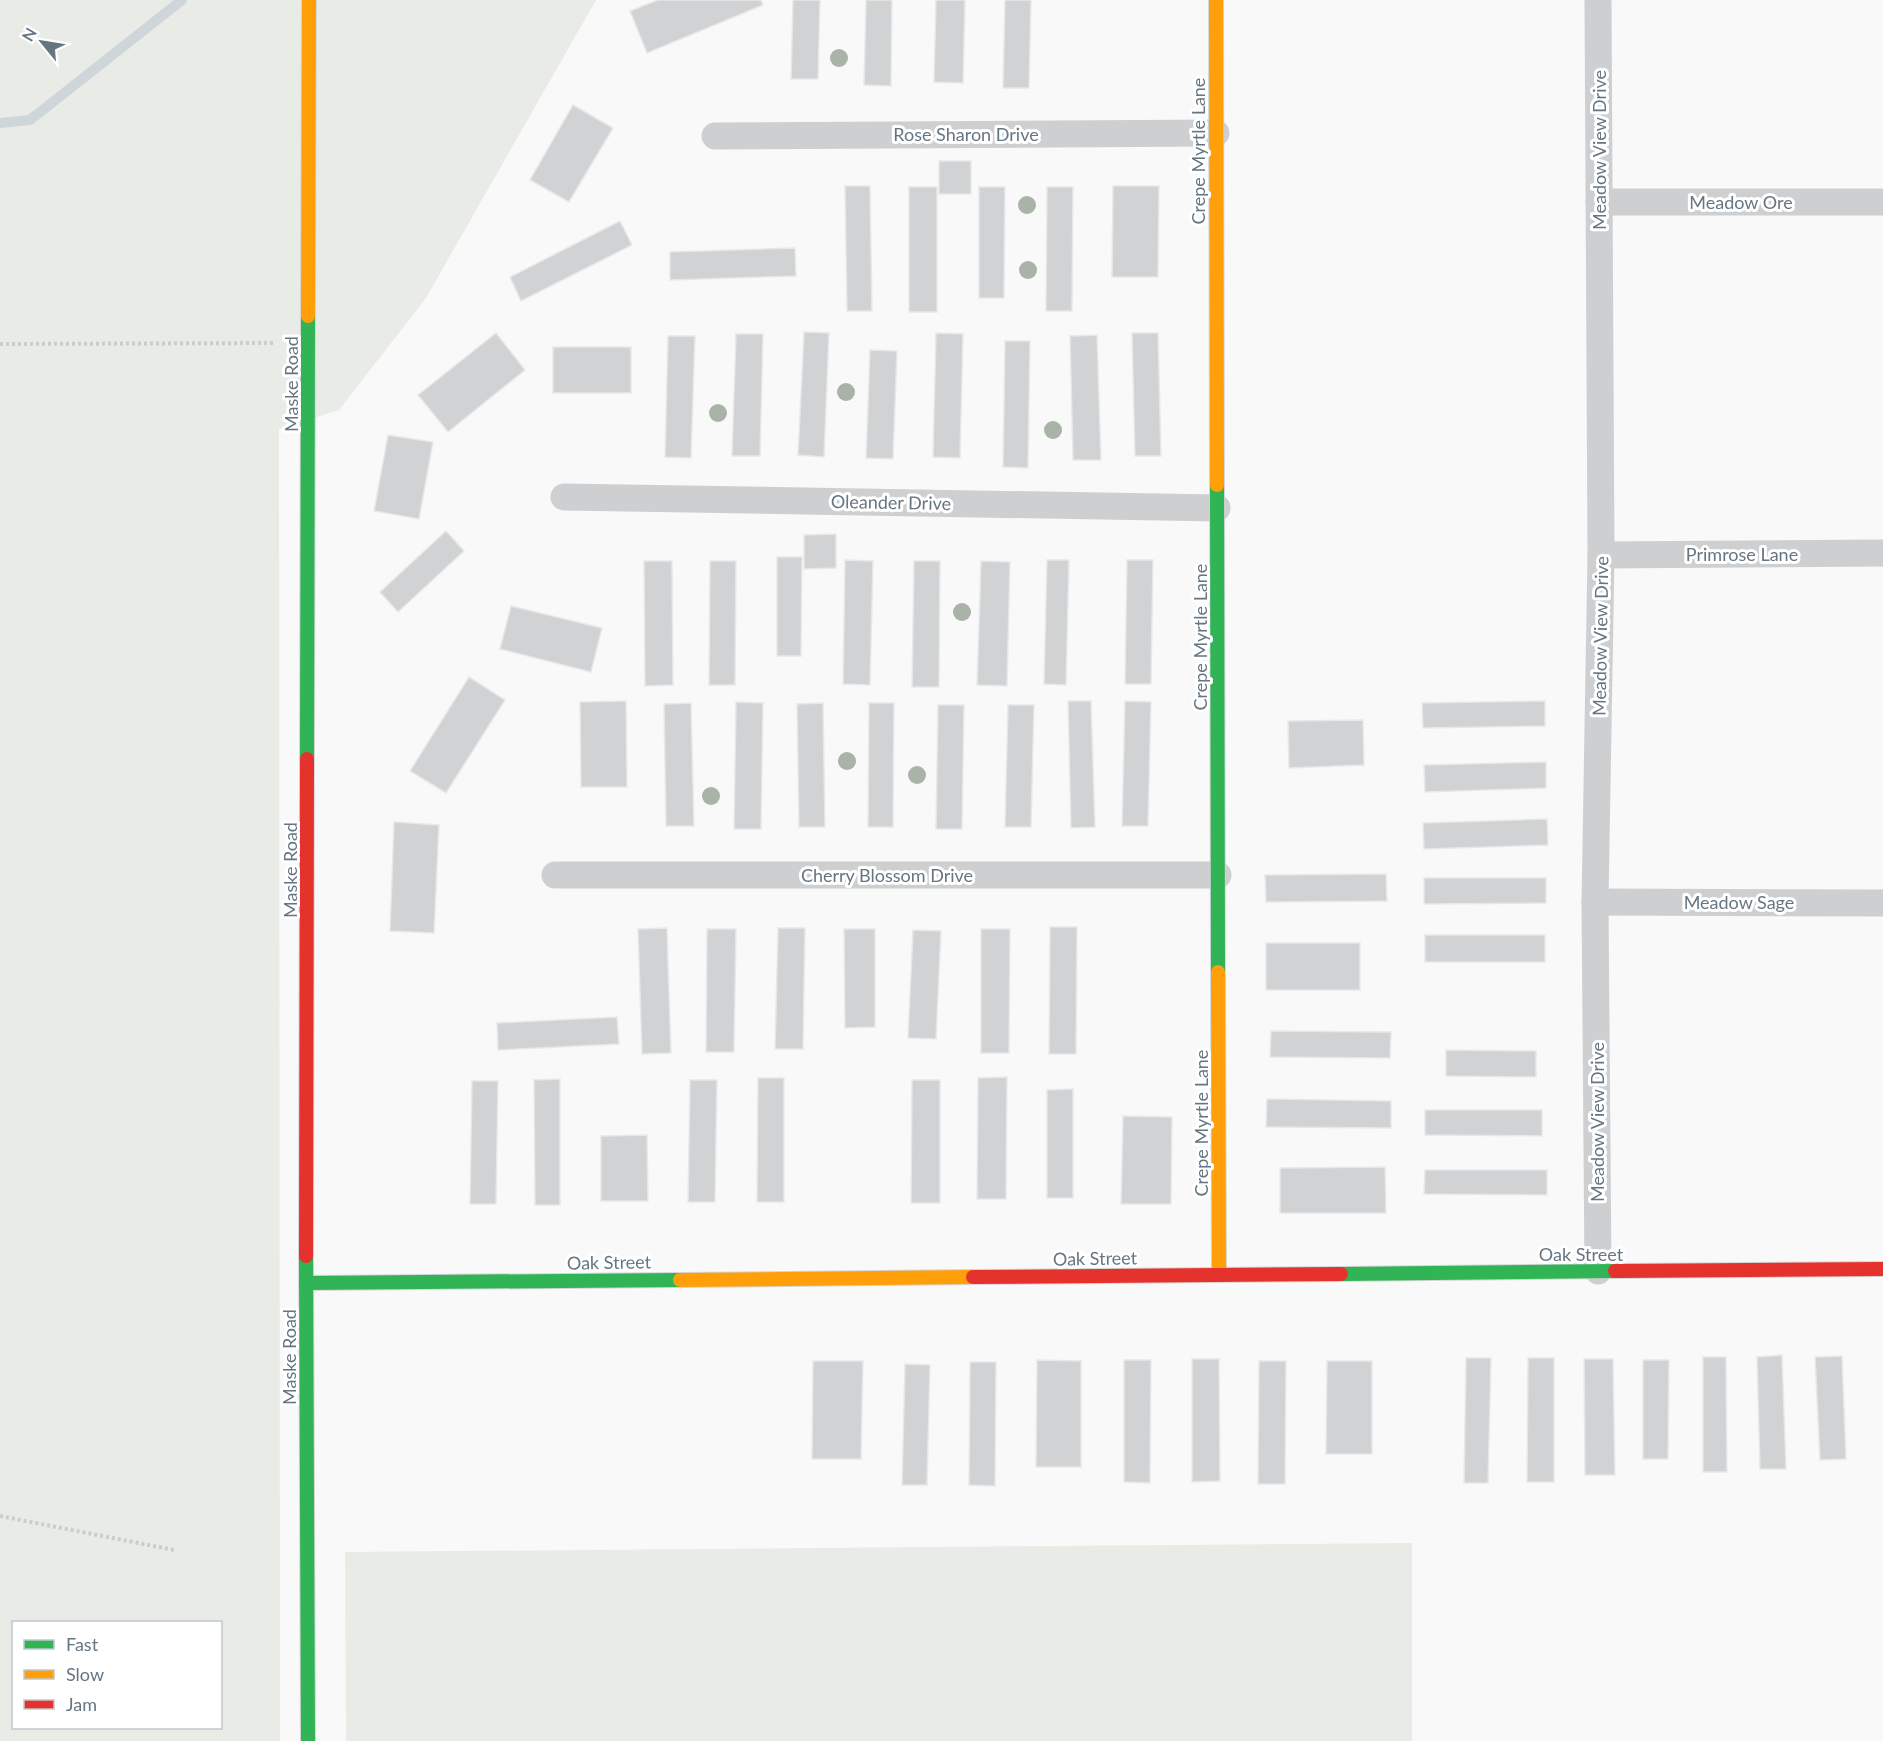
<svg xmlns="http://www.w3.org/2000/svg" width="1883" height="1741" font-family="Lato,sans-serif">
	<rect width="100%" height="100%" fill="#f9f9f9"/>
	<!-- green -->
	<g fill="#e8ebe6" fill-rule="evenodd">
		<path d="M0,0H596L426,298L339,410L279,429L280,1741H0ZM14,1622H220V1728H14Z"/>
		<path d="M1412,1543V1741H346L345,1552Z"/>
	</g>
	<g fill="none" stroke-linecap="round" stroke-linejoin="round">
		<!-- stream -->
		<path stroke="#ced6d9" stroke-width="10" d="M0,123L30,120L182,0"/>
	</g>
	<!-- building -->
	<g fill="#d0d2d3" stroke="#e8e8e8" stroke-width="1.5">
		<path d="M658,0H761L763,5L647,53L630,11Z"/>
		<path d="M793,0H820L818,79H791Z"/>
		<path d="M866,0H892L891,86L864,85Z"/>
		<path d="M936,0H965L963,83L934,82Z"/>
		<path d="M1005,0H1031L1029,88H1003Z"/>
		<path d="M573,105L613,128L569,202L530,180Z"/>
		<rect x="939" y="161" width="32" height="33"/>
		<path d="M845,186H870L872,311H847Z"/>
		<path d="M1113,186H1159L1158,277H1112Z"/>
		<rect x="909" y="187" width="28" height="125"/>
		<path d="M979,187H1005L1004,298H979Z"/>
		<path d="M1047,187H1073L1072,311H1046Z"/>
		<path d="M620,221L632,245L521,301L510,277Z"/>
		<path d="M795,248L796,276L670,280V252Z"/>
		<path d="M804,332L829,333L824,457L798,455Z"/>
		<path d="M496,333L525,370L448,432L418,395Z"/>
		<path d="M936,333L963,334L960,458L933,457Z"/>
		<path d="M1132,333H1158L1161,456H1135Z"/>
		<path d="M736,334H763L760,456H732Z"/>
		<path d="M1097,335L1101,460H1073L1070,336Z"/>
		<path d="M668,336H695L691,458L665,457Z"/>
		<path d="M1005,341H1030L1028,468L1003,467Z"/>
		<rect x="553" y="347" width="78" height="46"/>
		<path d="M870,350L897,351L893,459L866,458Z"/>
		<path d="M388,435L433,442L419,519L374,511Z"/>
		<path d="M446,531L464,551L398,612L380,592Z"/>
		<path d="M836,534V568L804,569V535Z"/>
		<path d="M777,557H802L801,656H777Z"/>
		<path d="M845,560L873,561L870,685L843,684Z"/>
		<path d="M1047,560H1069L1066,685L1044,684Z"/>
		<path d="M1127,560H1153L1151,684H1125Z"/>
		<path d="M644,561H672L673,685L645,686Z"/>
		<path d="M710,561H736L735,685H709Z"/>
		<path d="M914,561H940L939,687H912Z"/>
		<path d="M981,561L1010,562L1007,686L977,685Z"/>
		<path d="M511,606L602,628L591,672L500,649Z"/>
		<path d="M469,677L505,700L446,793L410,771Z"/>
		<path d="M626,701L627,787H581L580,702Z"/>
		<path d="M1068,701H1091L1095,827L1071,828Z"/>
		<path d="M1125,701L1151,702L1148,826H1122Z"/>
		<path d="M1545,701V726L1423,728L1422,703Z"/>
		<path d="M736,702L763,703L761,829H734Z"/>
		<path d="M691,703L694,826H666L664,704Z"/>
		<path d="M823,703L825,827H799L797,704Z"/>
		<path d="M869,703H894L893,827H868Z"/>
		<path d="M938,705H964L962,829H936Z"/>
		<path d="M1008,705H1034L1031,827H1005Z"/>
		<path d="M1363,720L1364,765L1289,768L1288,721Z"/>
		<path d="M1546,762V788L1425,792L1424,765Z"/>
		<path d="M1547,819L1548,845L1424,849L1423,823Z"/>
		<path d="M394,822L439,825L434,933L390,931Z"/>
		<path d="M1386,874L1387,901L1266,902L1265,875Z"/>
		<path d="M1424,878H1546V903L1424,904Z"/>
		<path d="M1050,927H1077L1076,1054H1049Z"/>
		<path d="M667,928L671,1053L642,1054L638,929Z"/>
		<path d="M778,928H805L803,1049H775Z"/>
		<path d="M707,929H736L734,1052H706Z"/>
		<path d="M844,929H875V1027L845,1028Z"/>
		<path d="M981,929H1010L1009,1053H981Z"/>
		<path d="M913,930L941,931L936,1039L908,1038Z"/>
		<rect x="1425" y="935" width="120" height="27"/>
		<rect x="1266" y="943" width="94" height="47"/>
		<path d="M617,1017L619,1044L498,1050L497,1023Z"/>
		<path d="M1271,1031L1391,1032L1390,1058L1270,1057Z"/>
		<path d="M1446,1050L1536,1051V1077L1446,1076Z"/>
		<path d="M1007,1077L1006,1199H977L978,1078Z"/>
		<path d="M758,1078H784V1202H757Z"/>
		<path d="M560,1079V1205H535L534,1080Z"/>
		<path d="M690,1080H717L715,1202H688Z"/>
		<path d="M912,1080H940V1203H911Z"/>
		<path d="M472,1081H498L496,1204H470Z"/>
		<path d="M1073,1089V1198H1047V1090Z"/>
		<path d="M1267,1099L1391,1101V1128L1266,1127Z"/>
		<path d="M1425,1110H1542V1136L1425,1135Z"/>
		<path d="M1123,1116L1172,1117L1171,1204H1121Z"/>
		<path d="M647,1135L648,1201H601V1136Z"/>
		<path d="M1385,1167L1386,1213H1280V1168Z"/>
		<path d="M1425,1170H1547V1195L1424,1194Z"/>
		<path d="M1782,1355L1786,1469H1760L1757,1357Z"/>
		<path d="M1842,1356L1846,1459L1820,1460L1815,1357Z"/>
		<path d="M1703,1357H1726L1727,1472H1703Z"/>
		<path d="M1466,1358H1491L1488,1483H1464Z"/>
		<path d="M1528,1358H1554V1482H1527Z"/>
		<path d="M1192,1359H1219L1220,1481L1192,1482Z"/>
		<path d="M1584,1359H1613L1615,1475H1585Z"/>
		<path d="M1037,1360L1081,1361V1467H1036Z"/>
		<path d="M1124,1360H1151L1150,1483L1124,1482Z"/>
		<path d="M1643,1360H1669L1668,1459H1643Z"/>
		<path d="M813,1361H863L861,1459H812Z"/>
		<path d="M1259,1361H1286L1285,1484H1258Z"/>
		<path d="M1327,1361H1372V1454H1326Z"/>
		<path d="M970,1362H996L995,1486L969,1485Z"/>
		<path d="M905,1364L930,1365L927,1485H902Z"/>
	</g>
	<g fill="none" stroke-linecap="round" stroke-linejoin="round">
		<defs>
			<g id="fast">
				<path d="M1217,485L1218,972"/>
				<path d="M307,759L308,316"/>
				<path d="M306,1256L308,1741"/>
				<path d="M1341,1274L1615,1271"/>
				<path d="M306,1283L680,1280"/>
			</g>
			<g id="slow">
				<path d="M1216,0L1217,485"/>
				<path d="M308,316L309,0"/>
				<path d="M1218,972L1219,1275"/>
				<path d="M680,1280L973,1277"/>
			</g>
			<g id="jam">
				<path d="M306,1256L307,759"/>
				<path d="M1615,1271L1883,1269"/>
				<path d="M973,1277L1341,1274"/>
			</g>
		</defs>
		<!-- fast casing -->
		<use href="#fast" stroke="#d5d6d7" stroke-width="16"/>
		<!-- slow casing -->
		<use href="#slow" stroke="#d5d6d7" stroke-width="16"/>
		<!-- jam casing -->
		<use href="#jam" stroke="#d5d6d7" stroke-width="16"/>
		<!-- path -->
		<g stroke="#cbcccd" stroke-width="4" stroke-dasharray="3 3" stroke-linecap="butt">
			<path d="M0,344L273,343"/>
			<path d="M0,1516L174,1550"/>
		</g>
		<!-- street -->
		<g stroke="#cecfd0" stroke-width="27">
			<path d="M715,136L1216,133"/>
			<path d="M1599,202H1883"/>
			<path d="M564,497L1217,508"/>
			<path d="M1601,555L1883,553"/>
			<path d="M555,875H1218"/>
			<path d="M1595,902L1883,903"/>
			<path d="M1598,1271L1595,902L1601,555L1598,0"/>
		</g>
		<!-- fast -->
		<use href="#fast" stroke="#30b455" stroke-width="14"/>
		<!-- slow -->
		<use href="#slow" stroke="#ff9f0a" stroke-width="14"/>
		<!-- jam -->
		<use href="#jam" stroke="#e5322d" stroke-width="14"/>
	</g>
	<!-- trees -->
	<g fill="#a9b3a7">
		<circle cx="839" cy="58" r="9"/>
		<circle cx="1027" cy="205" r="9"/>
		<circle cx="1028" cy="270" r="9"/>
		<circle cx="846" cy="392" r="9"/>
		<circle cx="718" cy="413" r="9"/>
		<circle cx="1053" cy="430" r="9"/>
		<circle cx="962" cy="612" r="9"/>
		<circle cx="847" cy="761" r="9"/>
		<circle cx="917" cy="775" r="9"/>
		<circle cx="711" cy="796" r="9"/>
	</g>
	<g text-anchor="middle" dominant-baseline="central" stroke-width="6" stroke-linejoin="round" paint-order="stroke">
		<!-- street labels -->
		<g font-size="18" fill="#657683" stroke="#fff">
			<text x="966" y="134">Rose Sharon Drive</text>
			<text transform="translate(1599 150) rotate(-90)">Meadow View Drive</text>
			<text transform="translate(1198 151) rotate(-90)">Crepe Myrtle Lane</text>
			<text x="1741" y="202">Meadow Ore</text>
			<text transform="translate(291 384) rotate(-90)">Maske Road</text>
			<text transform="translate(891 502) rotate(1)">Oleander Drive</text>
			<text x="1742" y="554">Primrose Lane</text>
			<text transform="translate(1600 636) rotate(-89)">Meadow View Drive</text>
			<text transform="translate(1200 637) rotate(-90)">Crepe Myrtle Lane</text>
			<text transform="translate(290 870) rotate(-90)">Maske Road</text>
			<text x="887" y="875">Cherry Blossom Drive</text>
			<text x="1739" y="902">Meadow Sage</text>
			<text transform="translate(1597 1122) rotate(-90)">Meadow View Drive</text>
			<text transform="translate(1201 1123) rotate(-90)">Crepe Myrtle Lane</text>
			<text x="1581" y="1254">Oak Street</text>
			<text transform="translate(1095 1258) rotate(-1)">Oak Street</text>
			<text transform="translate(609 1262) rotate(-1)">Oak Street</text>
			<text transform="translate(289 1357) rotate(-90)">Maske Road</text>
		</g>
	</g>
	<!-- legend -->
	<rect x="12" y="1621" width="210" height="108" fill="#ffffff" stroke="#c1c8cd" stroke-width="1.5"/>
	<rect x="24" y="1640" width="30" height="9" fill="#30b455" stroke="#c1c8cd" stroke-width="1.5"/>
	<text x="66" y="1651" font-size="18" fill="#657683">Fast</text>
	<rect x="24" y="1670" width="30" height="9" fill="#ff9f0a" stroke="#c1c8cd" stroke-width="1.5"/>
	<text x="66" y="1681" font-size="18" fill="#657683">Slow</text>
	<rect x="24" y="1700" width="30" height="9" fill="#e5322d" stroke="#c1c8cd" stroke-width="1.5"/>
	<text x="66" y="1711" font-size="18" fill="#657683">Jam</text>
	<!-- north arrow -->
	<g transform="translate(42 42) rotate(300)" stroke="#ffffff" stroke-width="4.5" paint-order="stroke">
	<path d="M0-4.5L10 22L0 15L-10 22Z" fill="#657683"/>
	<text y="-9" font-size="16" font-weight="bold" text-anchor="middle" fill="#657683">N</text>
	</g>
</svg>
